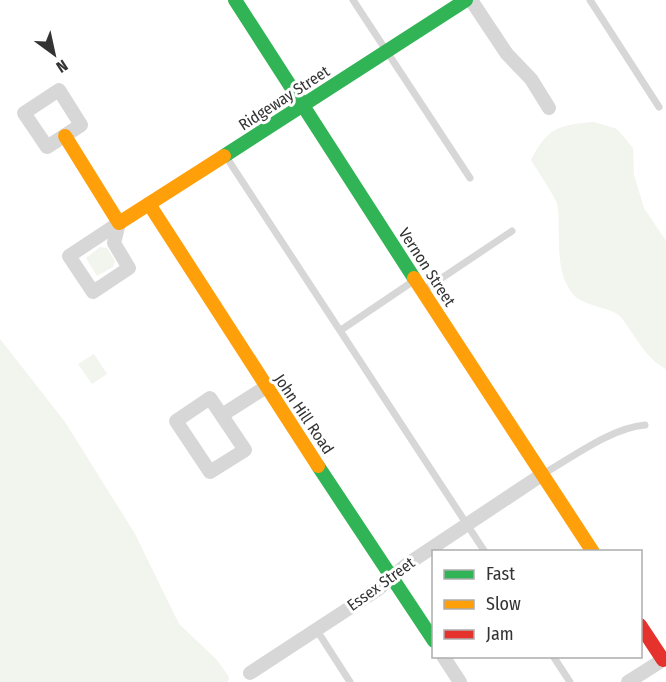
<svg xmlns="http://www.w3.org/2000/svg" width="666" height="682" font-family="'Fira Sans Condensed',sans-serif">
	<rect width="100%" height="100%" fill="#fff"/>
	<!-- green -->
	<g fill="#f1f5ed">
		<path d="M594,122L617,129L633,148L634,175L644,208L666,241V369C645,358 635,335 621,317C610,306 582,307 572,293C553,268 562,233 557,203C556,199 536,168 531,160C548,127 559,125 594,122Z"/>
		<path d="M100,247L107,248L115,261L113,267L97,276L86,258Z"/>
		<path d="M0,339L65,422L135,534L179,624L217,660L229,677L228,682H0Z"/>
		<path d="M94,354L107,374L92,384L78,364Z"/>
	</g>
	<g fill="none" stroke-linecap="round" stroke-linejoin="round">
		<!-- lane -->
		<g stroke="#d7d7d7" stroke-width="7">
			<path d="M353,0L470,178"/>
			<path d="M590,0L659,107"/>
			<path d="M225,155L485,552"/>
			<path d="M424,290L512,231"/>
			<path d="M341,330L415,280"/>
			<path d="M543,474C573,457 611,428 645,425"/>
			<path d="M316,629L350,682"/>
			<path d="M553,656L570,682"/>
		</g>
		<!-- street -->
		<g stroke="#d7d7d7" stroke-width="14">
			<path d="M471,0L507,54L531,79L549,108"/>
			<path d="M59,90L81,125L47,147L24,113Z"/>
			<path d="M119,223L114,243L129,268L93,292L69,256Z"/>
			<path d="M210,398L245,450L210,472L176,421Z"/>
			<path d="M222,415L266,387"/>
			<path d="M443,656L460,682"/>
			<path d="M250,673L377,590L406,565L543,474"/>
			<path d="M628,682L666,658"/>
		</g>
		<!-- fast -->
		<g stroke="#30b455" stroke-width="14">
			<path d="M235,0L414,278"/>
			<path d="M224,156L466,0"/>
			<path d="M318,466L434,641"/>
		</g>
		<!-- slow -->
		<g stroke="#ff9f0a" stroke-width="14">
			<path d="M65,136L119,223L224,156"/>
			<path d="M149,204L318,466"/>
			<path d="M414,278L593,552"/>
		</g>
		<!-- jam -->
		<path stroke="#e5322d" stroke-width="14" d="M640,625L663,660"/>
	</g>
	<g text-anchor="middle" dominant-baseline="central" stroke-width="6" stroke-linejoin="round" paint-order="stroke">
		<!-- street labels -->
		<g font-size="16" fill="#333" stroke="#fff">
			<text transform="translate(284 98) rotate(-33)">Ridgeway Street</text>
			<text transform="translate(427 267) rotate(57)">Vernon Street</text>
			<text transform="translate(304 414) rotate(56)">John Hill Road</text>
			<text transform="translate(381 584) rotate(-36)">Essex Street</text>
		</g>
	</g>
	<!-- legend -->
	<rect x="432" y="550" width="210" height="108" fill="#ffffff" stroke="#adadad" stroke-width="1.5"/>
	<rect x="444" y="570" width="30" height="9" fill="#30b455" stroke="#adadad" stroke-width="1.5"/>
	<text x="486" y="580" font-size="18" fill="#333333">Fast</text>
	<rect x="444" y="600" width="30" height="9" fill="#ff9f0a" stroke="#adadad" stroke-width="1.5"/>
	<text x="486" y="610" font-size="18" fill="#333333">Slow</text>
	<rect x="444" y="630" width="30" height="9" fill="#e5322d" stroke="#adadad" stroke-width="1.5"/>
	<text x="486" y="640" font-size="18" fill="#333333">Jam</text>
	<!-- north arrow -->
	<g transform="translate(54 54) rotate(147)" stroke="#ffffff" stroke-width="4.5" paint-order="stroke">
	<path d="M0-4.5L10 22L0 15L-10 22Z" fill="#333333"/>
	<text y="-9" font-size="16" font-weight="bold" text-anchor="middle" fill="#333333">N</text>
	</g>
</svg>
